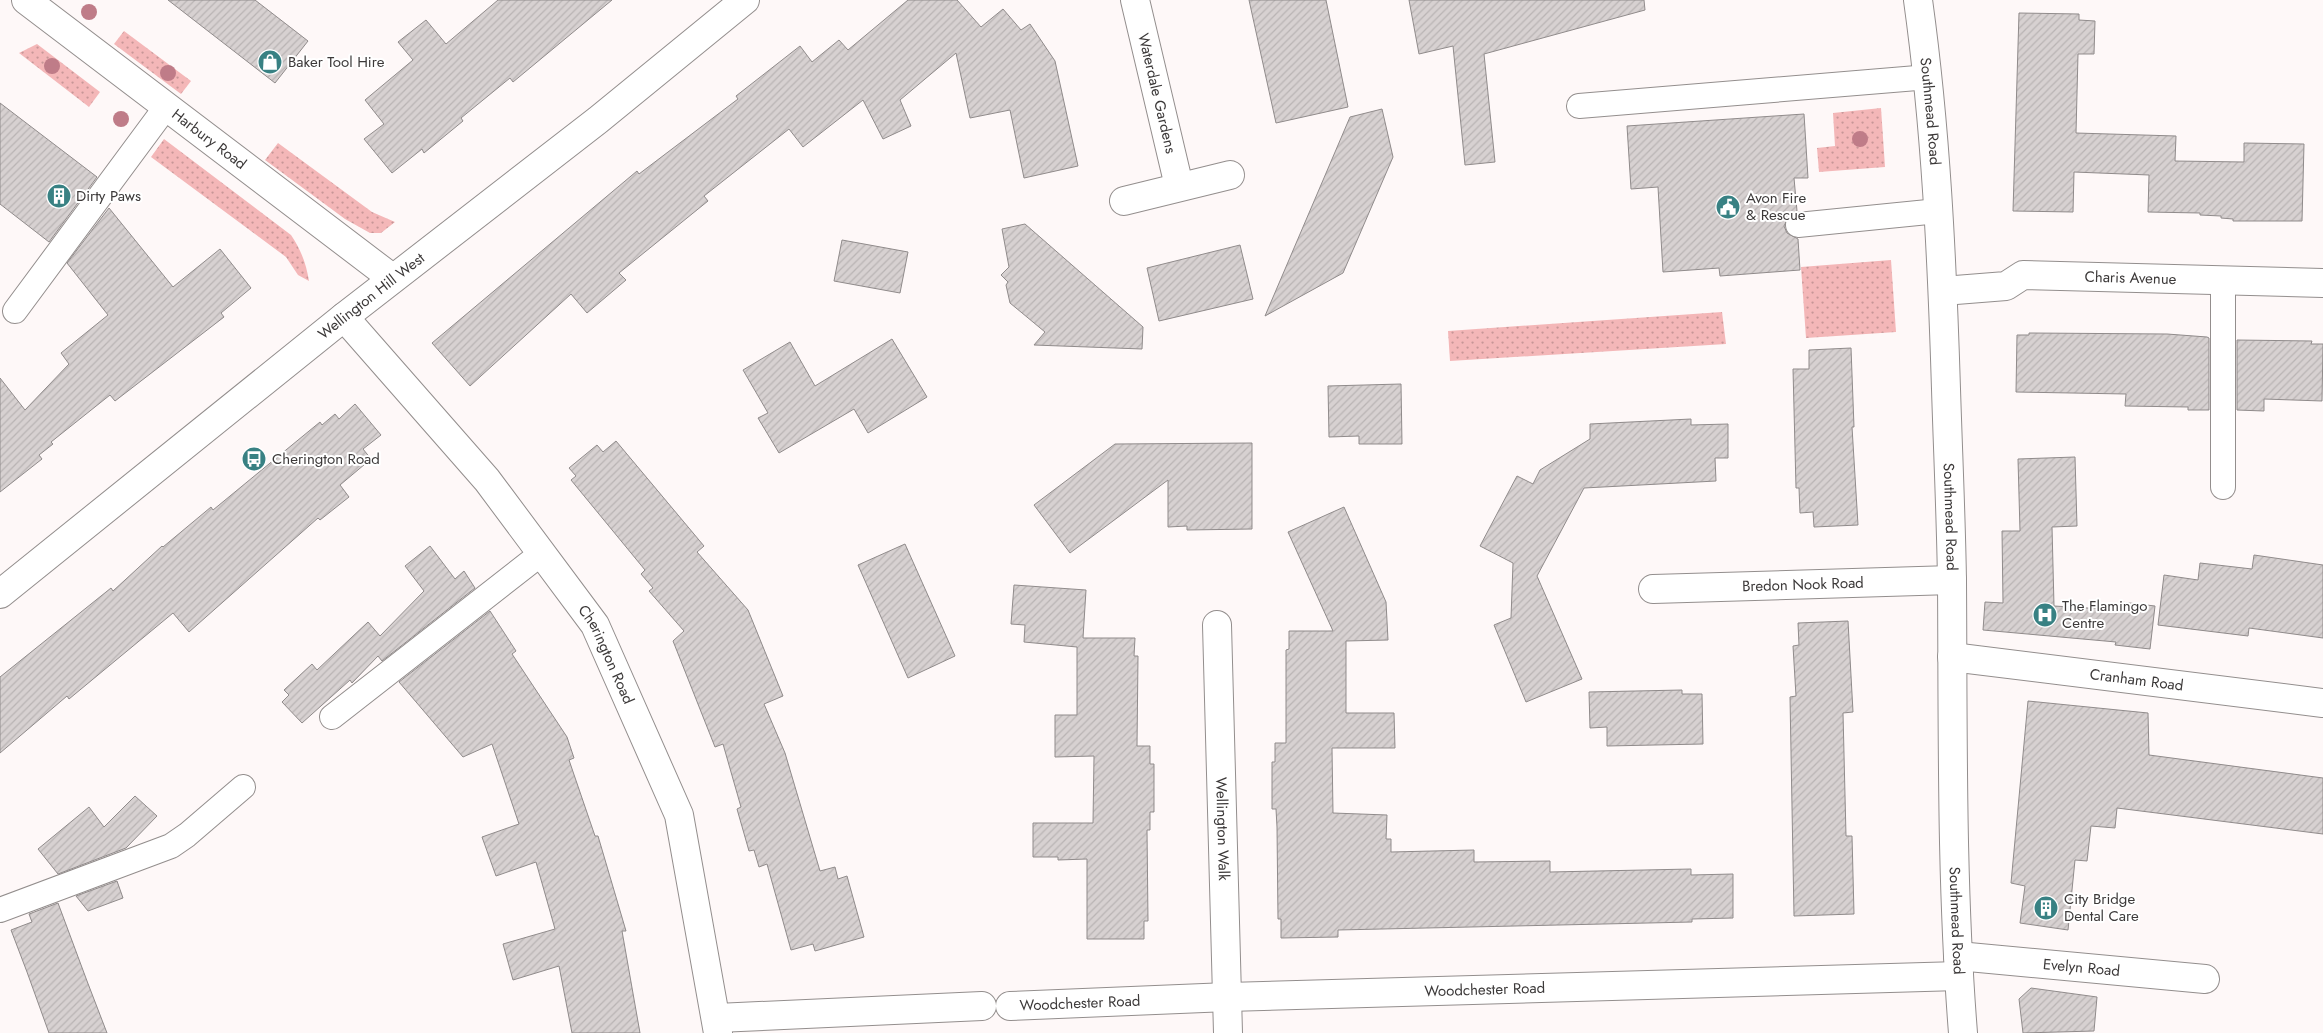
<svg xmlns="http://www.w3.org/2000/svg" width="2323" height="1033" font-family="Jost,sans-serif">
	<defs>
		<pattern id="grass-dots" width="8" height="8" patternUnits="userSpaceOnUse" patternTransform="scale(1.25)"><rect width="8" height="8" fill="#f4b7b8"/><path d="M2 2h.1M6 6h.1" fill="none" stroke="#c79697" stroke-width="1.8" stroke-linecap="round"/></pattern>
		<pattern id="building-hatch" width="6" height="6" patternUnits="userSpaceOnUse" patternTransform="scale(1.25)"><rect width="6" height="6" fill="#d7d1d1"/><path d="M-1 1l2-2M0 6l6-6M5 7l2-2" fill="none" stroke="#b9b4b4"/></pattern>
	</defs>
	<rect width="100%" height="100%" fill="#fef8f8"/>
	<!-- grass -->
	<g fill="url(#grass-dots)">
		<path d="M124,31L191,81L181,94L114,44Z"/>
		<path d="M37,44L100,92L89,107L19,53Z"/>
		<path d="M1881,108L1885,167L1819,172L1817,148L1835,146L1833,113Z"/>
		<path d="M164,139L291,235C301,250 306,263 309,281L298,275L286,257L151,157Z"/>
		<path d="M278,143L372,212L395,222L381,233H370L345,219L265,160Z"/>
		<path d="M1891,260L1896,332L1806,338L1801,267Z"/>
		<path d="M1722,312L1726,344L1450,361L1448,331Z"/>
	</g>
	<!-- building -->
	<g fill="url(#building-hatch)" stroke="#908b8b">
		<path d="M168,0H255L308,41L275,83Z"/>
		<path d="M498,0H612L513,82L510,78L461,118L463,121L424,153L422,149L392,173L364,139L384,124L365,100L413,60L398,42L426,20L446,44Z"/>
		<path d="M908,0H957L981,27L1003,9L1021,30L1030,24L1055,61L1078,166L1024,178L1010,110L970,118L956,53L900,100L911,126L883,139L863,100L803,147L789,129L704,196L708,201L619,273L626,280L587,313L571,294L470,386L432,343L637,171L639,174L738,99L736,96L800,46L812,62L839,40L848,50Z"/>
		<path d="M1249,0H1326L1348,107L1276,123Z"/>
		<path d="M1409,0H1644L1645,10L1484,54L1495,162L1465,165L1453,46L1419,54Z"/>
		<path d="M2019,13L2079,14V20L2095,21L2094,54H2078L2076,133L2176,136L2175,161L2244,162V143L2304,144L2302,221H2233V219L2221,218V216L2200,215V213L2148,212L2149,175L2074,172L2073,212L2013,211Z"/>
		<path d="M0,103L97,177L49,242L0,204Z"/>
		<path d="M1382,109L1393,157L1343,273L1265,316L1350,117Z"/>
		<path d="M1804,114L1808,178H1794L1797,211L1790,214L1784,226L1787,233L1798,239L1800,270L1720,276L1719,268L1663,272L1658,187L1631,189L1627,126Z"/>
		<path d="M109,208L173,287L220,249L251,288L221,313L224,317L115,401L110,395L51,442L53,444L39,455L42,459L0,492V378L25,410L69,364L61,353L108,315L67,263Z"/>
		<path d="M1025,224L1143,327L1142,349L1034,345L1045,332L1010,303L1006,285L1008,282L1001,275L1009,267L1002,229Z"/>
		<path d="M842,240L908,252L900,293L834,281Z"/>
		<path d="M1240,245L1253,299L1159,321L1147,268Z"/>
		<path d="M2029,333L2167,334L2207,337L2209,338V410H2188V407L2125,406L2126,394L2016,392L2017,335H2029Z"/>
		<path d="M892,339L927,397L868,433L854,409L779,453L758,418L768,413L743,370L790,342L815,386Z"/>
		<path d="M2237,340L2312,341L2311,344H2323L2322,401L2264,399V411L2237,410Z"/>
		<path d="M1851,348L1854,427H1852L1858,525L1814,527L1813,512L1800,513L1799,488H1796L1793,369H1809V350Z"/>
		<path d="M1401,384L1402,444H1359V436L1329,437L1328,386Z"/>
		<path d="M355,404L381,435L363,449L371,459L340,485L349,497L320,520L318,518L189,632L173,613L69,699L67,696L0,753V677L111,588L113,591L162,546L163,547L211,507L213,510L320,422L322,425L335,414L339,419Z"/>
		<path d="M1691,419V425L1728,424V458H1715L1716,481L1584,488L1537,576L1582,679L1526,702L1494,625L1511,618L1513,563L1480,546L1517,476L1533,484L1540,470L1590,439V424Z"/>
		<path d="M616,441L704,546L697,552L748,610L783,696L764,704L785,753L820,871L835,867L838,879L847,876L864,937L815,951L813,944L791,950L767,864L759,867L754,850L749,851L737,809L741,807L723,744L715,747L673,641L684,631L649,591L653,588L641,574L645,570L571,480L576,476L569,468L597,445L603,452Z"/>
		<path d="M1252,443V529L1187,530V526L1168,527V480L1070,553L1034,505L1115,444Z"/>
		<path d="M2075,457L2077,526L2052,527L2054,606L2120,610L2121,602L2155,606L2150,649L2115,645L2116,642L1983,630L1985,602L2003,603L2002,531H2020L2018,459Z"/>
		<path d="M1344,507L1386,602L1388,640L1346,641V713H1394L1395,748H1332L1333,813L1387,815L1386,839H1391V852L1474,850V862L1550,861V872L1691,869V875L1733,874V918L1692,919V922L1338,930V937L1281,938V919H1278L1277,827L1276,809H1272V762H1275V743H1286V650L1289,649V631H1333L1288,532Z"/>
		<path d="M905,544L955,656L908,678L858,565Z"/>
		<path d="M430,546L455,579L464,571L475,588L382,661L378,656L352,683L350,680L302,723L282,702L289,695L284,690L312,664L317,670L368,622L380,636L424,591L405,566Z"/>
		<path d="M2254,555L2323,565V638L2249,628L2248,636L2158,625L2164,575L2198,580L2200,563L2252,569Z"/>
		<path d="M1014,585L1086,590L1083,638H1135L1134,656H1138L1137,746H1150V764H1154V812H1150V830H1147L1148,921H1144V939H1087V859L1058,860V857H1033V823H1093L1094,756L1055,757V715H1077V647L1024,642L1025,625L1011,624Z"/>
		<path d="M490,611L516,651L512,654L567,737L574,758L569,760L595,836H598L626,931H622L640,1033H572L559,966L513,980L503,944L555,929L536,862L496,876L482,837L519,824L492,744L463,757L399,682Z"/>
		<path d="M1848,621L1853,712L1843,713L1846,836H1852L1854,914L1794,916L1790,697L1796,696L1793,646L1799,645L1798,623Z"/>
		<path d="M1682,690V694H1702L1703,744L1607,746V727L1590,728L1589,692Z"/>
		<path d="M2028,701L2148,713L2149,755L2323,778V834L2117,808L2115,828L2091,826L2087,861L2075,860L2068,930L2020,923L2025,886L2011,883Z"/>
		<path d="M135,796L157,816L126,848L58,874L38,849L89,807L104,827Z"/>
		<path d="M117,881L123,898L88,911L76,896Z"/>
		<path d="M58,903L87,981L107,1033H49L27,972L11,930L32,922L29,914Z"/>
		<path d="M2031,988L2097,997L2094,1031L2023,1033L2019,999Z"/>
	</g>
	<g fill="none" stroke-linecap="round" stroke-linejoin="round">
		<defs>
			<g id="service">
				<path d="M1579,106L1929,77"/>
				<path d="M1798,225L1938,211"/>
				<path d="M2223,280V487"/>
				<path d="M15,311L166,107"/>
				<path d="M332,717L542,553"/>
				<path d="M0,910L171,846L187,835L243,787"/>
			</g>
			<g id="minor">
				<path id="s1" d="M26,0L392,278"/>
				<path id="s2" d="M1135,0L1179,186"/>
				<path d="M1124,201L1230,175"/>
				<path id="s3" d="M1943,291L2006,286L2023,275L2323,283"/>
				<path id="s4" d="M344,317L487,480L595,625L679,815L718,1033"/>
				<path id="s5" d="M1653,589L1952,580"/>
				<path id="s6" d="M1217,625L1228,1033"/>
				<path id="s7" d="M1952,657L2323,703"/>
				<path id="s8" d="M1958,956L2205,979"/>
				<path id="s9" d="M1010,1006L1228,997L1959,976"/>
				<path d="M717,1018L982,1006"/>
			</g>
			<g id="tertiary">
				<path id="s10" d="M0,594L344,317L598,120L745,0"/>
			</g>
			<g id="secondary">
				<path id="s11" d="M1918,0C1936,129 1942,259 1946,389C1948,453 1951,517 1952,581C1953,731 1951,883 1963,1033"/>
			</g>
		</defs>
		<!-- service casing -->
		<use href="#service" stroke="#938e8d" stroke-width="26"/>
		<!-- minor casing -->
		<use href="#minor" stroke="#938e8d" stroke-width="30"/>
		<!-- tertiary casing -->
		<use href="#tertiary" stroke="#938e8d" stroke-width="30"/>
		<!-- secondary casing -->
		<use href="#secondary" stroke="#938e8d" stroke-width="30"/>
		<!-- service -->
		<use href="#service" stroke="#fff" stroke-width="24"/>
		<!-- minor -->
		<use href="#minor" stroke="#fff" stroke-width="28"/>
		<!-- tertiary -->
		<use href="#tertiary" stroke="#fff" stroke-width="28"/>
		<!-- secondary -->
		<use href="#secondary" stroke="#fff" stroke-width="28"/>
	</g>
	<!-- trees -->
	<g fill="#bf7c88">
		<circle cx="89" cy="12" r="8"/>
		<circle cx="52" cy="66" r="8"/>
		<circle cx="168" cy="73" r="8"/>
		<circle cx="121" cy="119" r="8"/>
		<circle cx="1860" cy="139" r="8"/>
	</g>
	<!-- icons -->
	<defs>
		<symbol id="shop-disc" viewBox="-11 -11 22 22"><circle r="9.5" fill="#388183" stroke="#fff"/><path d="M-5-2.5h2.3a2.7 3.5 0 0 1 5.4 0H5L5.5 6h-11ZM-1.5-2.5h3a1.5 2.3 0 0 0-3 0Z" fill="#fff"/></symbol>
		<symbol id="building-disc" viewBox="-11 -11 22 22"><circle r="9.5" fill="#388183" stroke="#fff"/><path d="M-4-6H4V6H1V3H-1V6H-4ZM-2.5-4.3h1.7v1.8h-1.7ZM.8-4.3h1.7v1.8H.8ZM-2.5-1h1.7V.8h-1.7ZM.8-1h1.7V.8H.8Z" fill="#fff"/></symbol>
		<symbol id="civic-disc" viewBox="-11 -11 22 22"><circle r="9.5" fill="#388183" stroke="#fff"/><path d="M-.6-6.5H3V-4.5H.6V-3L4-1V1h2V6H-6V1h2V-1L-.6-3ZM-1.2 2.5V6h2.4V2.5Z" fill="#fff"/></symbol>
		<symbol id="bus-disc" viewBox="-11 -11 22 22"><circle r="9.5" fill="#388183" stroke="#fff"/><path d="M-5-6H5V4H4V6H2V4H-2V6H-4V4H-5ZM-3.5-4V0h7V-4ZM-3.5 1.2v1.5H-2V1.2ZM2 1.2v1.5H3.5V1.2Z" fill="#fff"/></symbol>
		<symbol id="hospital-disc" viewBox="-11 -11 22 22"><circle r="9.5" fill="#388183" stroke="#fff"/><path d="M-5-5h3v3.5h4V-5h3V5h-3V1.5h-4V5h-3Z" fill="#fff"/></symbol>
	</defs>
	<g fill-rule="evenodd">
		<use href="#shop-disc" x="256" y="48" width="28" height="28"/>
		<use href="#building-disc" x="45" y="182" width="28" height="28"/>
		<use href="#civic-disc" x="1714" y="193" width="28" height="28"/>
		<use href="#bus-disc" x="240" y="445" width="28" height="28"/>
		<use href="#hospital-disc" x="2031" y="601" width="28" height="28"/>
		<use href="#building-disc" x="2032" y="894" width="28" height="28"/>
	</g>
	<g text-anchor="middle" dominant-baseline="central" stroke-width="4" stroke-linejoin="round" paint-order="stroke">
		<!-- poi labels -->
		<g font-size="15" fill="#3c3939" stroke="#fff" text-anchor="start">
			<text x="288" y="62">Baker Tool Hire</text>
			<text x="76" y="196">Dirty Paws</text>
			<text x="1746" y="198">Avon Fire<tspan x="1746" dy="17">&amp; Rescue</tspan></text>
			<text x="272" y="459">Cherington Road</text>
			<text x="2062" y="606">The Flamingo<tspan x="2062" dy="17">Centre</tspan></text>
			<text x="2064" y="899">City Bridge<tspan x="2064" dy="17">Dental Care</tspan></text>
		</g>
		<!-- street labels -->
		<g font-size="15" fill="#3c3939" stroke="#fff">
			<text stroke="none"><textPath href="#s2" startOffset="96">Waterdale Gardens</textPath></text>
			<text stroke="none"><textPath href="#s11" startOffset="112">Southmead Road</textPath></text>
			<text stroke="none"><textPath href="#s1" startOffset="230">Harbury Road</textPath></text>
			<text stroke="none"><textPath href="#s3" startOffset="191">Charis Avenue</textPath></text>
			<text stroke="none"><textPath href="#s10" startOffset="476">Wellington Hill West</textPath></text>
			<text stroke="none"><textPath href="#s11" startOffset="518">Southmead Road</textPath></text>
			<text stroke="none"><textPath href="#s5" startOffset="150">Bredon Nook Road</textPath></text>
			<text stroke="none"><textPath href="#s4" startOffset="429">Cherington Road</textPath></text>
			<text stroke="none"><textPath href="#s7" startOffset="186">Cranham Road</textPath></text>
			<text stroke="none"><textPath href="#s6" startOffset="204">Wellington Walk</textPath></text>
			<text stroke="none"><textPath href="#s11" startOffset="922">Southmead Road</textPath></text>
			<text stroke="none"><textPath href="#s8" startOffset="124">Evelyn Road</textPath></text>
			<text stroke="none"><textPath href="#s9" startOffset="475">Woodchester Road</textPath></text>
			<text stroke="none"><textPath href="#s9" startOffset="70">Woodchester Road</textPath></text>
		</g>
	</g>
</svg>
